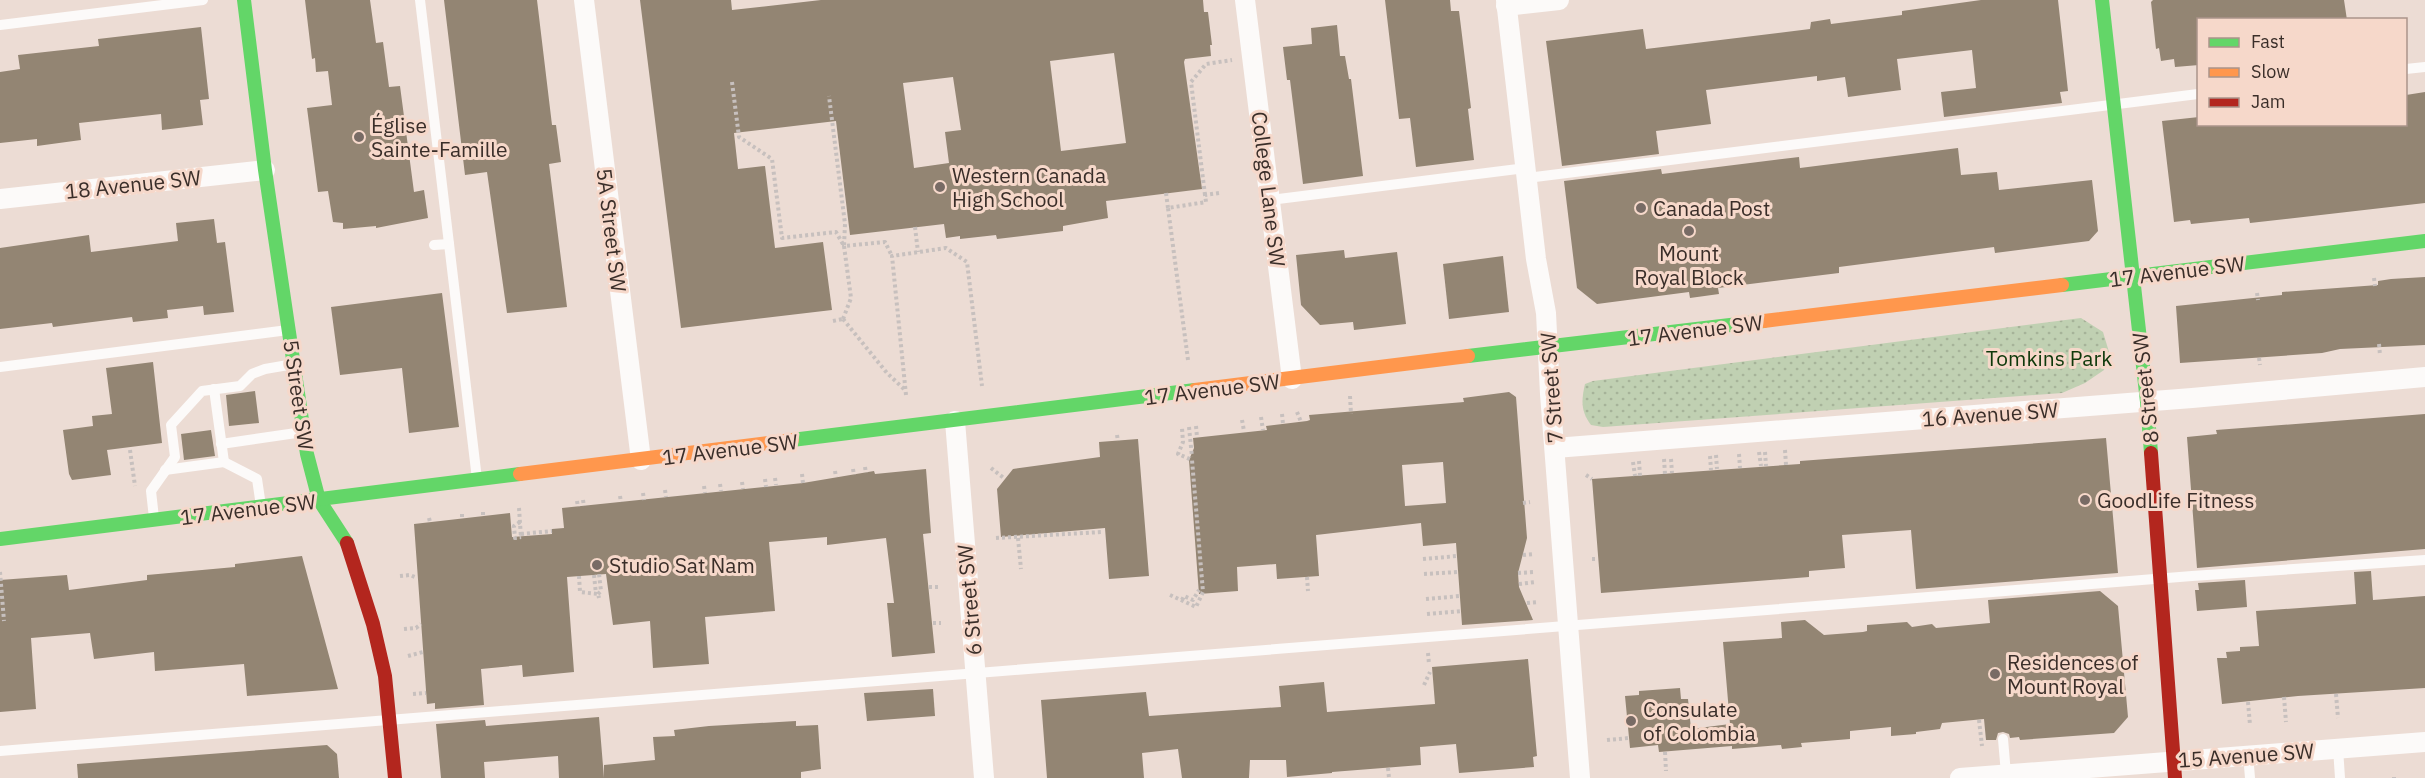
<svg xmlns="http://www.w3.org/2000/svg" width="2425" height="778" font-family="'IBM Plex Sans',sans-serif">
	<defs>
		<pattern id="park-dots" width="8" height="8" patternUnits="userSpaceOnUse" patternTransform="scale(1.5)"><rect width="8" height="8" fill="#c0d0b2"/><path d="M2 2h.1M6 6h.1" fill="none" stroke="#a6b399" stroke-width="1.8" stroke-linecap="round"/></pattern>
	</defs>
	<rect width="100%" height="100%" fill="#ecdcd4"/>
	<!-- park -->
	<path fill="url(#park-dots)" d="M2081,318L2103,332L2109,352L2104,370L2085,383L2062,393L1603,427L1591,425C1581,412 1581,401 1585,384L1593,381Z"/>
	<!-- building -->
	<g fill="#938573" fill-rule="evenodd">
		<path d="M305,0H370L376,43L383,42L389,87L400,86L414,192L424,190L428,218L376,228V226L343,229V223L333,222L328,191L318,192L307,108L332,105L328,71L316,72L315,58L312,59Z"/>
		<path d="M444,0H537L552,125H556L561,162L549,164L567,307L507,313L487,172L465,175Z"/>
		<path d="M640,0H731L732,10L821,0H1203L1204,12H1208L1212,45H1210L1211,56L1185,59L1184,62L1202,189L1106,201L1108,218L1063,226V231L997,239L996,235L960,239V236L946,238L944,224L850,235L836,121L734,133L738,169L765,166L775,248L823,242L832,310L681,328ZM1114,53L1126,143L1061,151L1050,61ZM953,77L961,130L945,132L949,163L914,168L903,83Z"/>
		<path d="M1385,0H1450L1451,11H1459L1471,108L1468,109L1474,160L1416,167L1410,118L1399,119Z"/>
		<path d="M1981,0H2058L2068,91L2060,92L2062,103L1944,117L1941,92L1976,88L1972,50L1897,59L1901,90L1848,97L1845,77L1817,81V76L1706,90L1711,124L1656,131L1659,154L1562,166L1546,41L1643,29L1646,49L1810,29L1811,22L1830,19L1831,24L1902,15V11Z"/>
		<path d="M2153,0H2344L2347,20H2199V65L2175,67L2174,59L2161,61L2159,48L2156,49L2151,2Z"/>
		<path d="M1337,25L1340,56H1345L1349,79H1351L1363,176L1303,184L1290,80H1287L1283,47L1312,44L1311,28Z"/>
		<path d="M201,27L209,99L200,100L203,125L162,130L161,114L79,123L81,140L37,146V139L0,143V72L20,69L18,55L99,46L98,39Z"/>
		<path d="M2425,92V203L2250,223L2249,218L2191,224L2190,220L2174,222L2162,121L2199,117V124H2406V95Z"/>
		<path d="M1958,148L1961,175L1997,172L1999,190L2092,180L2098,231L2089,241L1995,253L1994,247L1839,267V273L1718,288L1719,294L1690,298L1689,292L1597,304L1577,288L1564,181L1661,169L1662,174L1799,157L1800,168Z"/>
		<path d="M214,219L217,243L225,242L234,312L204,315L203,306L167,310L168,318L133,322L132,317L53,327L52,323L0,329V248L89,235L91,252L178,241L176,223Z"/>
		<path d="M1344,250L1345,258L1397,252L1406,324L1354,330L1353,322L1320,325L1301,305L1296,255Z"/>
		<path d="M1503,256L1509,312L1449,319L1443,264Z"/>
		<path d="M2425,277V345L2340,349L2322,353L2180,363L2176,306L2282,295V292L2378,285V281L2391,279Z"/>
		<path d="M442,293L459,427L409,433L402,368L340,375L331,307Z"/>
		<path d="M153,362L162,443L107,450L111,475L72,480L69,474L63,430L93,426L92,416L112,414L106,368Z"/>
		<path d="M255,391L259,423L229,426L226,395Z"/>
		<path d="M1509,392L1516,397L1527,538L1518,573L1519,587L1533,620L1462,625L1456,543L1423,546L1421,523L1316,535L1319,576L1277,579L1276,564L1237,567L1238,591L1199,594L1189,460L1194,448L1193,438L1267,430L1266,426L1307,421L1310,420L1309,415L1464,402L1463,398ZM1443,462L1446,503L1405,506L1402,465Z"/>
		<path d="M2425,414V549L2197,568L2187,437L2217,434L2216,430Z"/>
		<path d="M211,430L215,456L184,460L181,434Z"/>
		<path d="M2106,438L2118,573L1916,589L1911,530L1842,535L1845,568L1809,571V577L1601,593L1592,479L1800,464V461Z"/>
		<path d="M1138,439L1149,576L1109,579L1105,528L1001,537L997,489L1013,469L1100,457L1099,442Z"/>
		<path d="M926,469L931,533L923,534L935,653L892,657L887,603H894L886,538L827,545V537L769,542L775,611L705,617L709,664L653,668L650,621L613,625L606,574L567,577L574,672L523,677L522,665L481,669L484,705L435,709V703L427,704L414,524L510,513L512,537L552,534V529L564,528L562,508L803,483L874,471L875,474Z"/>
		<path d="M302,556L338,689L247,696L244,664L155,671L154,652L94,659L90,633L31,638L36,709L0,712V580L67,575L69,590L147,580V575L235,567V564Z"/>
		<path d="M2371,571L2373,600L2425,596V688L2298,696L2222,704L2217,658H2227L2226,652L2240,651V647L2259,646L2256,611L2356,604L2354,572Z"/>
		<path d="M2245,580L2247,607L2197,611L2195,590H2199L2198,583Z"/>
		<path d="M2100,591L2118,606L2128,717L2114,733L2020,740L2019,737L2010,738L2009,734L2003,732L1998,733L1996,740H1986L1984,719L1942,723L1940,729L1916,732V734L1891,736V727L1850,731V739L1801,743L1802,747L1782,749L1781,745L1732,749V746L1659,752L1658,745L1630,748L1625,696L1639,695V691L1680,688L1681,699H1688L1691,729L1730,724L1723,642L1782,638L1781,622L1805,620L1824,635L1863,632L1867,631V625L1907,622L1912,627L1932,624L1936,628L1990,623L1988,600Z"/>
		<path d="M1528,659L1537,756L1533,757L1534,767L1459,773L1456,744L1420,747L1421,765L1332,772V773L1287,777L1286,760H1250L1249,778H1182L1178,749L1142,753L1144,778H1047L1041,700L1146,692L1149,716L1281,707L1279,686L1324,682L1327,712L1435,704L1432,667Z"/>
		<path d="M933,689L935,716L867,721L864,693Z"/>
		<path d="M599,717L604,778H559L558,756L484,762L485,778H441L436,724L485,720L486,726Z"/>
		<path d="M796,721V726L818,725L821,769L801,772V778H604V765L655,760L653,737L675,736L674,730L709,726Z"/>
		<path d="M327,745L337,754L339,778H78L77,764Z"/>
	</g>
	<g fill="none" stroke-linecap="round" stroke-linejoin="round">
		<!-- path -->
		<g stroke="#c7c0be" stroke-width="4" stroke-dasharray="3 3" stroke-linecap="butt">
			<path d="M732,82L739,137L772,159L782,238L836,232L844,246L845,224L829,96"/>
			<path d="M1166,193L1168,208"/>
			<path d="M1205,195L1191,82L1206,64L1232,60"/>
			<path d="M915,227L918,252"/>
			<path d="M2374,278L2375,286"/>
			<path d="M2257,293L2258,300"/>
			<path d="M843,319L851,298L844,246L885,242L892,256"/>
			<path d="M843,319L887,373L905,390"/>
			<path d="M833,321L843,319"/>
			<path d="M2379,344L2380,355"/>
			<path d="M2259,358L2260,365"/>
			<path d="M1188,360L1168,208L1206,202L1205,195L1219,193"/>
			<path d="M906,395L892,256L946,248L967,262L982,386"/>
			<path d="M1350,396L1351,414"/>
			<path d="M1297,412L1301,422"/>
			<path d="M1282,414L1283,424"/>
			<path d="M1261,417L1263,430"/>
			<path d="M1242,420L1244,431"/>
			<path d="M1196,426L1197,437"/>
			<path d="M1189,427L1192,457"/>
			<path d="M1117,435L1118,441"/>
			<path d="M130,450L135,486"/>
			<path d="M1785,450L1786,465"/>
			<path d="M1759,452L1761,466"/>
			<path d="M1765,452L1766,466"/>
			<path d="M1739,454L1740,468"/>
			<path d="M1716,455L1717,469"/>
			<path d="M1710,456L1711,470"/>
			<path d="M1664,459L1665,474"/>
			<path d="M1671,459L1672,473"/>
			<path d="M1639,461L1640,476"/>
			<path d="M1633,462L1635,476"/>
			<path d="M865,467L866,473"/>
			<path d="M991,468L1005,479"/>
			<path d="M853,469L854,475"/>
			<path d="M835,471L836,477"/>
			<path d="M802,474L803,483"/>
			<path d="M1586,475L1592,479"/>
			<path d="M775,478L776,485"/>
			<path d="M765,479L766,487"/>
			<path d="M742,482L743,489"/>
			<path d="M720,484L721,491"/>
			<path d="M704,486L705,493"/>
			<path d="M665,490L666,497"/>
			<path d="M643,493L644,500"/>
			<path d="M620,496L621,502"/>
			<path d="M583,500L584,506"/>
			<path d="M577,501L578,507"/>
			<path d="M1523,503L1530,502"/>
			<path d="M519,508L521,538"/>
			<path d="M483,512V516"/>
			<path d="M462,514V519"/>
			<path d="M429,518L430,522"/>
			<path d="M520,522L514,526L515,538L521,537"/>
			<path d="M521,534L552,531"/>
			<path d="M996,538L1102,532"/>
			<path d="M1018,538L1021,569"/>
			<path d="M1523,555L1534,554"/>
			<path d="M1423,559L1457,556"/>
			<path d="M1592,559H1598"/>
			<path d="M0,572L4,621"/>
			<path d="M1518,573L1535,572"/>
			<path d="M1424,574L1458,572"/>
			<path d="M594,575L596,594"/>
			<path d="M400,576L410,575L417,578"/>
			<path d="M579,576L580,592L598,594L599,598"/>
			<path d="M1307,577L1308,591"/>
			<path d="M1519,584L1536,582"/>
			<path d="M929,587H938"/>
			<path d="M598,594L601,591L599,574"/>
			<path d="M1170,595L1196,607L1203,592L1192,460L1178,454L1183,442L1182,428"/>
			<path d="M1426,599L1460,596"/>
			<path d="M1182,600L1184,596L1193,600L1199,590"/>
			<path d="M1527,603L1538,602"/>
			<path d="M1427,614L1462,611"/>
			<path d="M933,623H941"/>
			<path d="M404,629L416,628L421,624"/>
			<path d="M1428,653L1429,664"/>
			<path d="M408,656L423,652"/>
			<path d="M1424,685L1430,672"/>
			<path d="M413,694L426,693"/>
			<path d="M2336,694L2338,718"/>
			<path d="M2284,697L2286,722"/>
			<path d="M2248,702L2250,725"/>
			<path d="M1979,720L1982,746"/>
			<path d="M1607,740L1629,738"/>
			<path d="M1665,752L1666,771"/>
			<path d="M1388,768L1389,778"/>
			<path d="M2394,777V778"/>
		</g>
		<!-- lane -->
		<g stroke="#fcfaf9" stroke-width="10">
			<path d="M420,0L477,479"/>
			<path d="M0,25L203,0"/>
			<path d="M2406,69L2425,67"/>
			<path d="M1527,178L2198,94"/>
			<path d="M1270,200L1526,168"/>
			<path d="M434,245L449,244"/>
			<path d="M0,367L288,330"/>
			<path d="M221,444L303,432"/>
			<path d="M224,462L257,479L261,506"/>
			<path d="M165,470L224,462L214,389"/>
			<path d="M154,518L151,491L175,457L171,425L202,391L240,386L252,374L265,369L294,364"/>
			<path d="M2003,739L2006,774"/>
			<path d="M2338,748L2340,778"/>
			<path d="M0,751L2192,576L2425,560"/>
			<path d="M2248,754L2250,778"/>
		</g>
		<!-- street -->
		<g stroke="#fcfaf9" stroke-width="20">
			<path d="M584,0L641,460"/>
			<path d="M1245,0L1292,379"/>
			<path d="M1506,0L1536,259L1546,313L1550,394L1580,778"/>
			<path d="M1506,6L1559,0"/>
			<path d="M0,199L265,170"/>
			<path d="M955,421L984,778"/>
			<path d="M1555,448L2192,398L2425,377"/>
			<path d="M1960,778L2425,742"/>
		</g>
		<!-- fast -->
		<g stroke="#63d668" stroke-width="14">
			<path d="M244,0L265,170L307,454L319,500L347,543"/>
			<path d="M2102,0L2147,402L2151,453"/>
			<path d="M2062,285L2425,241"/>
			<path d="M1468,356L1764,321"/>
			<path d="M792,440L1195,390"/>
			<path d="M0,539L520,474"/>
		</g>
		<!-- slow -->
		<g stroke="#ff974d" stroke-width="14">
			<path d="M1764,321L2062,285"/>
			<path d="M1195,390L1468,356"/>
			<path d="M520,474L792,440"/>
		</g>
		<!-- jam -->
		<g stroke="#b3261e" stroke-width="14">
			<path d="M2151,453L2175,778"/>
			<path d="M347,543L373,624L385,676L395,778"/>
		</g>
	</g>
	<!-- markers -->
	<g fill="#786b65" stroke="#f6d8ca" stroke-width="2">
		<circle cx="359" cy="137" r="6"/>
		<circle cx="940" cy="187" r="6"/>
		<circle cx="1641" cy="208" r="6"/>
		<circle cx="1689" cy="231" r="6"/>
		<circle cx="2085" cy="500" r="6"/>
		<circle cx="597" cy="565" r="6"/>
		<circle cx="1995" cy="674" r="6"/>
		<circle cx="1631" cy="721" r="6"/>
	</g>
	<g text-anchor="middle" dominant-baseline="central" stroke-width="6" stroke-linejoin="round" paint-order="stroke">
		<!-- poi labels -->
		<g font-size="21" fill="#3a2e29" stroke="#f6d8ca" text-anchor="start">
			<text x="371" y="125">Église<tspan x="371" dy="24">Sainte-Famille</tspan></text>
			<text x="952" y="175">Western Canada<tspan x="952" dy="24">High School</tspan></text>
			<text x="1653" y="208">Canada Post</text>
			<text x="1689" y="253" text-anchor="middle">Mount<tspan x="1689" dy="24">Royal Block</tspan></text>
			<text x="2097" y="500">GoodLife Fitness</text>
			<text x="609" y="565">Studio Sat Nam</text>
			<text x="2007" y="662">Residences of<tspan x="2007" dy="24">Mount Royal</tspan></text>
			<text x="1643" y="709">Consulate<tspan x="1643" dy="24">of Colombia</tspan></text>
		</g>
		<!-- street labels -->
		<g font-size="21" fill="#3a2e29" stroke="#f6d8ca">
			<text transform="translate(133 184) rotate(-6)">18 Avenue SW</text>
			<text transform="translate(1269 189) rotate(83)">College Lane SW</text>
			<text transform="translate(612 230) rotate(83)">5A Street SW</text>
			<text transform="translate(2177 271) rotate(-7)">17 Avenue SW</text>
			<text transform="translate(1695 330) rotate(-7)">17 Avenue SW</text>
			<text transform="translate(1551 388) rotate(-94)">7 Street SW</text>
			<text transform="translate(2145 388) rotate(-96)">8 Street SW</text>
			<text transform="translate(1212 389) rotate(-7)">17 Avenue SW</text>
			<text transform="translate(299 395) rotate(82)">5 Street SW</text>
			<text transform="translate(1990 414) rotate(-4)">16 Avenue SW</text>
			<text transform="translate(730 449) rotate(-7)">17 Avenue SW</text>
			<text transform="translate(248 509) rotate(-7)">17 Avenue SW</text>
			<text transform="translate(969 600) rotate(-95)">6 Street SW</text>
			<text transform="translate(2246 755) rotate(-4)">15 Avenue SW</text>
		</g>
		<!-- park labels -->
		<g font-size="21" fill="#0e380a" stroke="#f6d8ca">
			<text x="2049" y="358">Tomkins Park</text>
		</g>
	</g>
	<!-- legend -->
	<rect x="2197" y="18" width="210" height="108" fill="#f6d8ca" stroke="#ab948a" stroke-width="1.5"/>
	<rect x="2209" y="38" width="30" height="9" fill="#63d668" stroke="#ab948a" stroke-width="1.5"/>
	<text x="2251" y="48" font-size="18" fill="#3a2e29">Fast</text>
	<rect x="2209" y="68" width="30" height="9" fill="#ff974d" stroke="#ab948a" stroke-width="1.5"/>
	<text x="2251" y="78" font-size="18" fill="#3a2e29">Slow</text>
	<rect x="2209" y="98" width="30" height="9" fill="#b3261e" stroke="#ab948a" stroke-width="1.5"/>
	<text x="2251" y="108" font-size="18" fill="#3a2e29">Jam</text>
</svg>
